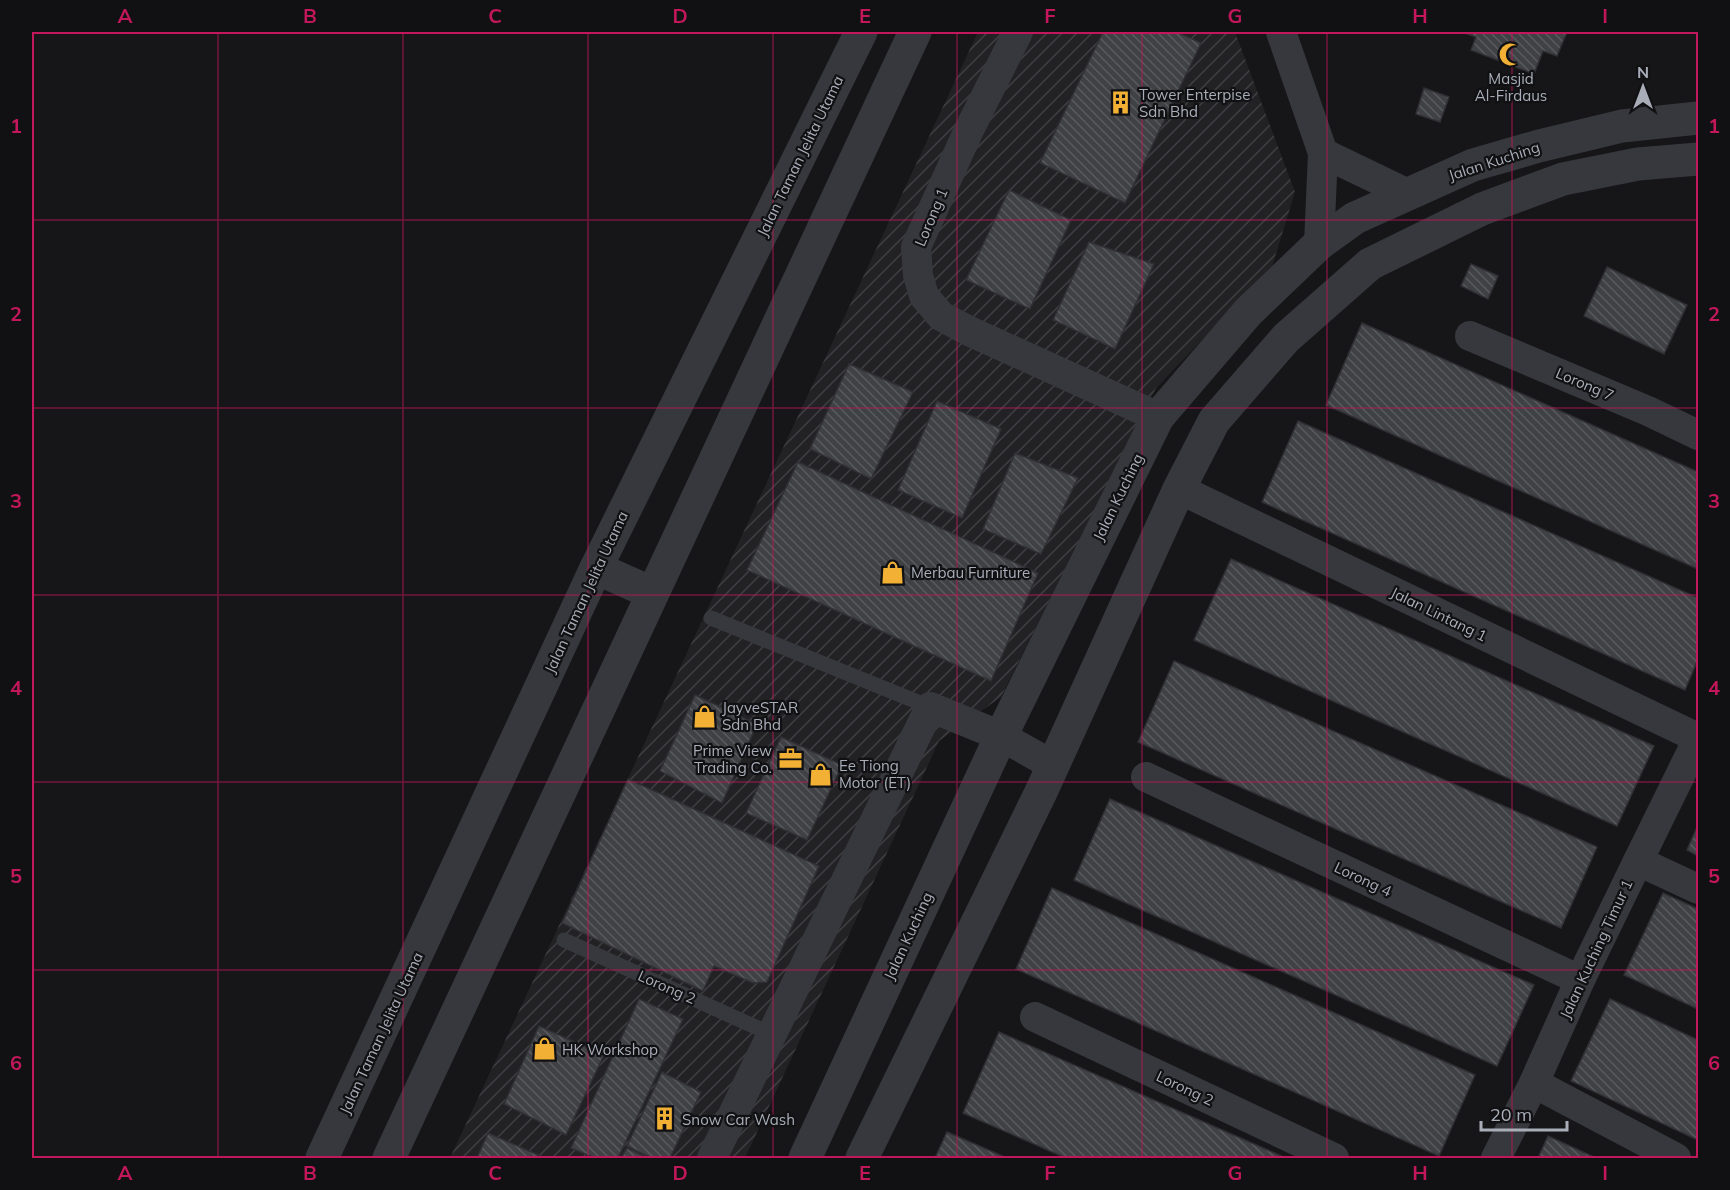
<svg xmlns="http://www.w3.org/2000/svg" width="1730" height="1190" font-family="Mulish,sans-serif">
	<defs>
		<pattern id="industrial-furrows" width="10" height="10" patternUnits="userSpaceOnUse" patternTransform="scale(1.5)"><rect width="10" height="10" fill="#222225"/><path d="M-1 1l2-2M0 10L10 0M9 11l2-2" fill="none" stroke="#3f3f43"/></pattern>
		<pattern id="building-back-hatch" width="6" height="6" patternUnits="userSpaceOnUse" patternTransform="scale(1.5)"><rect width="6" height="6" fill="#404145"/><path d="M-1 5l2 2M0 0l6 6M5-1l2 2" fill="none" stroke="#595a5e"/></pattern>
	</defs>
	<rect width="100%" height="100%" fill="#161618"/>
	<!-- industrial -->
	<path fill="url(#industrial-furrows)" d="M978,32H1235L1295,192L1272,267L1156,388L1001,697L939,741L745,1158H450Z"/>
	<!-- building -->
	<g fill="url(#building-back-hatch)" stroke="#303034" stroke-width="1.5">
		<path d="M1103,32H1177L1201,43L1125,203L1040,163Z"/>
		<path d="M1462,32H1567L1557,56L1543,51L1534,74L1471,50L1476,37Z"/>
		<path d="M1424,88L1449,97L1440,122L1416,114Z"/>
		<path d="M1009,190L1071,220L1030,309L966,280Z"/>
		<path d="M1089,242L1154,264L1115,349L1053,320Z"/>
		<path d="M1471,264L1498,276L1488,299L1461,286Z"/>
		<path d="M1607,267L1687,305L1664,354L1584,316Z"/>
		<path d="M1362,323L1698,472V569L1326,405Z"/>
		<path d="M849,364L913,392L871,479L810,449Z"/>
		<path d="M937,401L1001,429L962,518L898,490Z"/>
		<path d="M1298,421L1698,598V659L1685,690L1262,502Z"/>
		<path d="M1015,453L1078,478L1041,554L983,529Z"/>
		<path d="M798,462L1038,573L991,681L747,570Z"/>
		<path d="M1231,559L1654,746L1617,826L1194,640Z"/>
		<path d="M1174,661L1597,847L1561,928L1138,742Z"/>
		<path d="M695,695L757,724L722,803L660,771Z"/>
		<path d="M781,737L842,765L807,840L746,813Z"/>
		<path d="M628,779L819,866L767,982L753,983L714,966L703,991L562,923Z"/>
		<path d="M1110,799L1534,985L1497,1066L1074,880Z"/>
		<path d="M1698,825V856L1687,850Z"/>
		<path d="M1052,888L1475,1075L1439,1156L1016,969Z"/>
		<path d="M1663,893L1698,909V1009L1624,975Z"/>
		<path d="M639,999L683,1019L618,1158H595L571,1148Z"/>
		<path d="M1610,999L1698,1040V1140L1571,1081Z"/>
		<path d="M539,1026L604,1055L566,1135L504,1104Z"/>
		<path d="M999,1032L1286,1158H1066L963,1113Z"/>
		<path d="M662,1072L701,1092L670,1158H651L627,1146Z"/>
		<path d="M947,1132L1007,1158H935Z"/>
		<path d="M488,1133L545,1158H477Z"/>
		<path d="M1548,1136L1596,1158H1538Z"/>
		<path d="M627,1148L648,1158H621Z"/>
	</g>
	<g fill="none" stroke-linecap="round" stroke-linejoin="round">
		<!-- service -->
		<g stroke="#37383d" stroke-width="15">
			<path d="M711,618L930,707"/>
			<path d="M564,940L771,1034"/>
		</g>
		<!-- minor -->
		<g stroke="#37383d" stroke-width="30">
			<path d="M1018,32L968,132L916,247L918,275L924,296L941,316L967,330L1158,417"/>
			<path d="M1281,32L1323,153L1319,244"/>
			<path d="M1323,153L1406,193"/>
			<path d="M1470,336L1648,411L1698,435"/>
			<path d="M1179,489L1698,738"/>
			<path d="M1146,777L1580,980"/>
			<path d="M1638,861L1698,889"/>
			<path d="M1035,1017L1334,1158"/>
			<path d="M1534,1083L1676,1158"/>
			<path d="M712,1158L930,707L1001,736L1054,766"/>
			<path d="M1496,1158L1534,1083L1580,980L1638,861L1698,739"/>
		</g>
		<!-- tertiary -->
		<g stroke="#37383d" stroke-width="33">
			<path d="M596,568L652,593"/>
			<path d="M322,1158L596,568L861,32"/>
			<path d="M389,1158L915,32"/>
			<path d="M805,1158L1001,736L1158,417L1248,312L1319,244L1355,218L1473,165L1539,146L1622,126L1698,118"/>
			<path d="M862,1158L1041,792L1179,489L1214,421L1286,338L1370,264L1482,209L1563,179L1638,164L1698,159"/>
		</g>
	</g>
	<!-- grid -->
	<path fill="none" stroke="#c2185b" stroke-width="1.5" stroke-opacity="0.55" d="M218,32V1158M403,32V1158M588,32V1158M773,32V1158M957,32V1158M1142,32V1158M1327,32V1158M1512,32V1158M32,220H1698M32,408H1698M32,595H1698M32,782H1698M32,970H1698"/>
	<!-- icons -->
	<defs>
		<symbol id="mosque-bare" viewBox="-9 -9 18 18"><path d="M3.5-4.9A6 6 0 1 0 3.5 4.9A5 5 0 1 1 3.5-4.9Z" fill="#f2b134" stroke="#111113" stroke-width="2.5" paint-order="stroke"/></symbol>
		<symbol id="building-bare" viewBox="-9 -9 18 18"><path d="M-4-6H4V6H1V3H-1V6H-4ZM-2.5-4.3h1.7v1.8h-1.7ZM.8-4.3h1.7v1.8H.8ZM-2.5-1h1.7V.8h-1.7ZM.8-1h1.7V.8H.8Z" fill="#f2b134" stroke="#111113" stroke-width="2.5" paint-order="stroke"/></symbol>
		<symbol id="shop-bare" viewBox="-9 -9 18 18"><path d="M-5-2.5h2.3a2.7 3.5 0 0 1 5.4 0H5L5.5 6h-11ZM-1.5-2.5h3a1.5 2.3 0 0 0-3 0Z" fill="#f2b134" stroke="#111113" stroke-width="2.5" paint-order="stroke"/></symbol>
		<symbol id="office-bare" viewBox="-9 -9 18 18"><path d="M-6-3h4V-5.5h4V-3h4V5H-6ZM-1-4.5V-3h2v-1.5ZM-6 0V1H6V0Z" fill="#f2b134" stroke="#111113" stroke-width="2.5" paint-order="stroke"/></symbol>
	</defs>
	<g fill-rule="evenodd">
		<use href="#mosque-bare" x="1494" y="38" width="33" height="33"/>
		<use href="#building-bare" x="1104" y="86" width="33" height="33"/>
		<use href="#shop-bare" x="876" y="556" width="33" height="33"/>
		<use href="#shop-bare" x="688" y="700" width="33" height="33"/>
		<use href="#office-bare" x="774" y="742" width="33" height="33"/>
		<use href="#shop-bare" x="804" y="758" width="33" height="33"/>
		<use href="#shop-bare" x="528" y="1032" width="33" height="33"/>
		<use href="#building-bare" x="648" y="1102" width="33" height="33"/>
	</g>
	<g text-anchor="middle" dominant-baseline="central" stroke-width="4.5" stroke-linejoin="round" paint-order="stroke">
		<!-- poi labels -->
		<g font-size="15" fill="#a8adb8" stroke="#111113" text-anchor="start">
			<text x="1511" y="78" text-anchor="middle">Masjid<tspan x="1511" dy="17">Al-Firdaus</tspan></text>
			<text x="1139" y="94">Tower Enterpise<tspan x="1139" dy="17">Sdn Bhd</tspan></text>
			<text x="911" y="572">Merbau Furniture</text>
			<text x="722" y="707">JayveSTAR<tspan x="722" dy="17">Sdn Bhd</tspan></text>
			<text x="772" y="750" text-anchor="end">Prime View<tspan x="772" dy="17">Trading Co.</tspan></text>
			<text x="839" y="765">Ee Tiong<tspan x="839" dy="17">Motor (ET)</tspan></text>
			<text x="562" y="1049">HK Workshop</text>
			<text x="682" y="1119">Snow Car Wash</text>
		</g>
		<!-- street labels -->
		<g font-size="15" fill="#a8adb8" stroke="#111113">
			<text transform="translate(800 156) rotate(-64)">Jalan Taman Jelita Utama</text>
			<text transform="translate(1494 161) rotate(-18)">Jalan Kuching</text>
			<text transform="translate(931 217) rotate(-67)">Lorong 1</text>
			<text transform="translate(1585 384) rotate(23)">Lorong 7</text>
			<text transform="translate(1118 497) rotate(-64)">Jalan Kuching</text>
			<text transform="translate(586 592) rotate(-65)">Jalan Taman Jelita Utama</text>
			<text transform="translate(1439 614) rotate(26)">Jalan Lintang 1</text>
			<text transform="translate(1363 879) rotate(25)">Lorong 4</text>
			<text transform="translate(908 936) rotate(-65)">Jalan Kuching</text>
			<text transform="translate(1596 949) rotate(-65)">Jalan Kuching Timur 1</text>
			<text transform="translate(667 987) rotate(24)">Lorong 2</text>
			<text transform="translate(381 1033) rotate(-65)">Jalan Taman Jelita Utama</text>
			<text transform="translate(1185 1088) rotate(25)">Lorong 2</text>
		</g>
	</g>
	<!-- border -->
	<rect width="1730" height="1190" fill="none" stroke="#111113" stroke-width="66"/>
	<!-- north arrow -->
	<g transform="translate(1643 87)" stroke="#111113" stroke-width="4.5" paint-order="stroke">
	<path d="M0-4.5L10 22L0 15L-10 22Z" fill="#a8adb8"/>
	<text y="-9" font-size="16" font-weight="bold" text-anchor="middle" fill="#a8adb8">N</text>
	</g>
	<!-- scale -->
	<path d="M1481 1121v9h86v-9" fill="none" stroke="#a8adb8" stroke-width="3"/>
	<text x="1490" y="1121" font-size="18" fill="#a8adb8" stroke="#111113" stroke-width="4.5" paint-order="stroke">20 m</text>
	<rect x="33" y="33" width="1664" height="1124" fill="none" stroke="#c2185b" stroke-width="2"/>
	<g font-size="20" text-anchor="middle" font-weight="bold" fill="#c2185b">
		<text x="125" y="23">A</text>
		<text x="310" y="23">B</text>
		<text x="495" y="23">C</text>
		<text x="680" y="23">D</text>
		<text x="865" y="23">E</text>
		<text x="1050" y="23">F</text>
		<text x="1235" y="23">G</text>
		<text x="1420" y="23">H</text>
		<text x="1605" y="23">I</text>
		<text x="16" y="133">1</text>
		<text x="1714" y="133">1</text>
		<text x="16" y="321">2</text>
		<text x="1714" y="321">2</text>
		<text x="16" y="508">3</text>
		<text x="1714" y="508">3</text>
		<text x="16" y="695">4</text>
		<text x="1714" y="695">4</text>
		<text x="16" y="883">5</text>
		<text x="1714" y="883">5</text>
		<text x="16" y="1070">6</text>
		<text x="1714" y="1070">6</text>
		<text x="125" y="1180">A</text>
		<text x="310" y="1180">B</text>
		<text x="495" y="1180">C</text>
		<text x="680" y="1180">D</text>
		<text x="865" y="1180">E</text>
		<text x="1050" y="1180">F</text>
		<text x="1235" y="1180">G</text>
		<text x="1420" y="1180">H</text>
		<text x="1605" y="1180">I</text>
	</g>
</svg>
